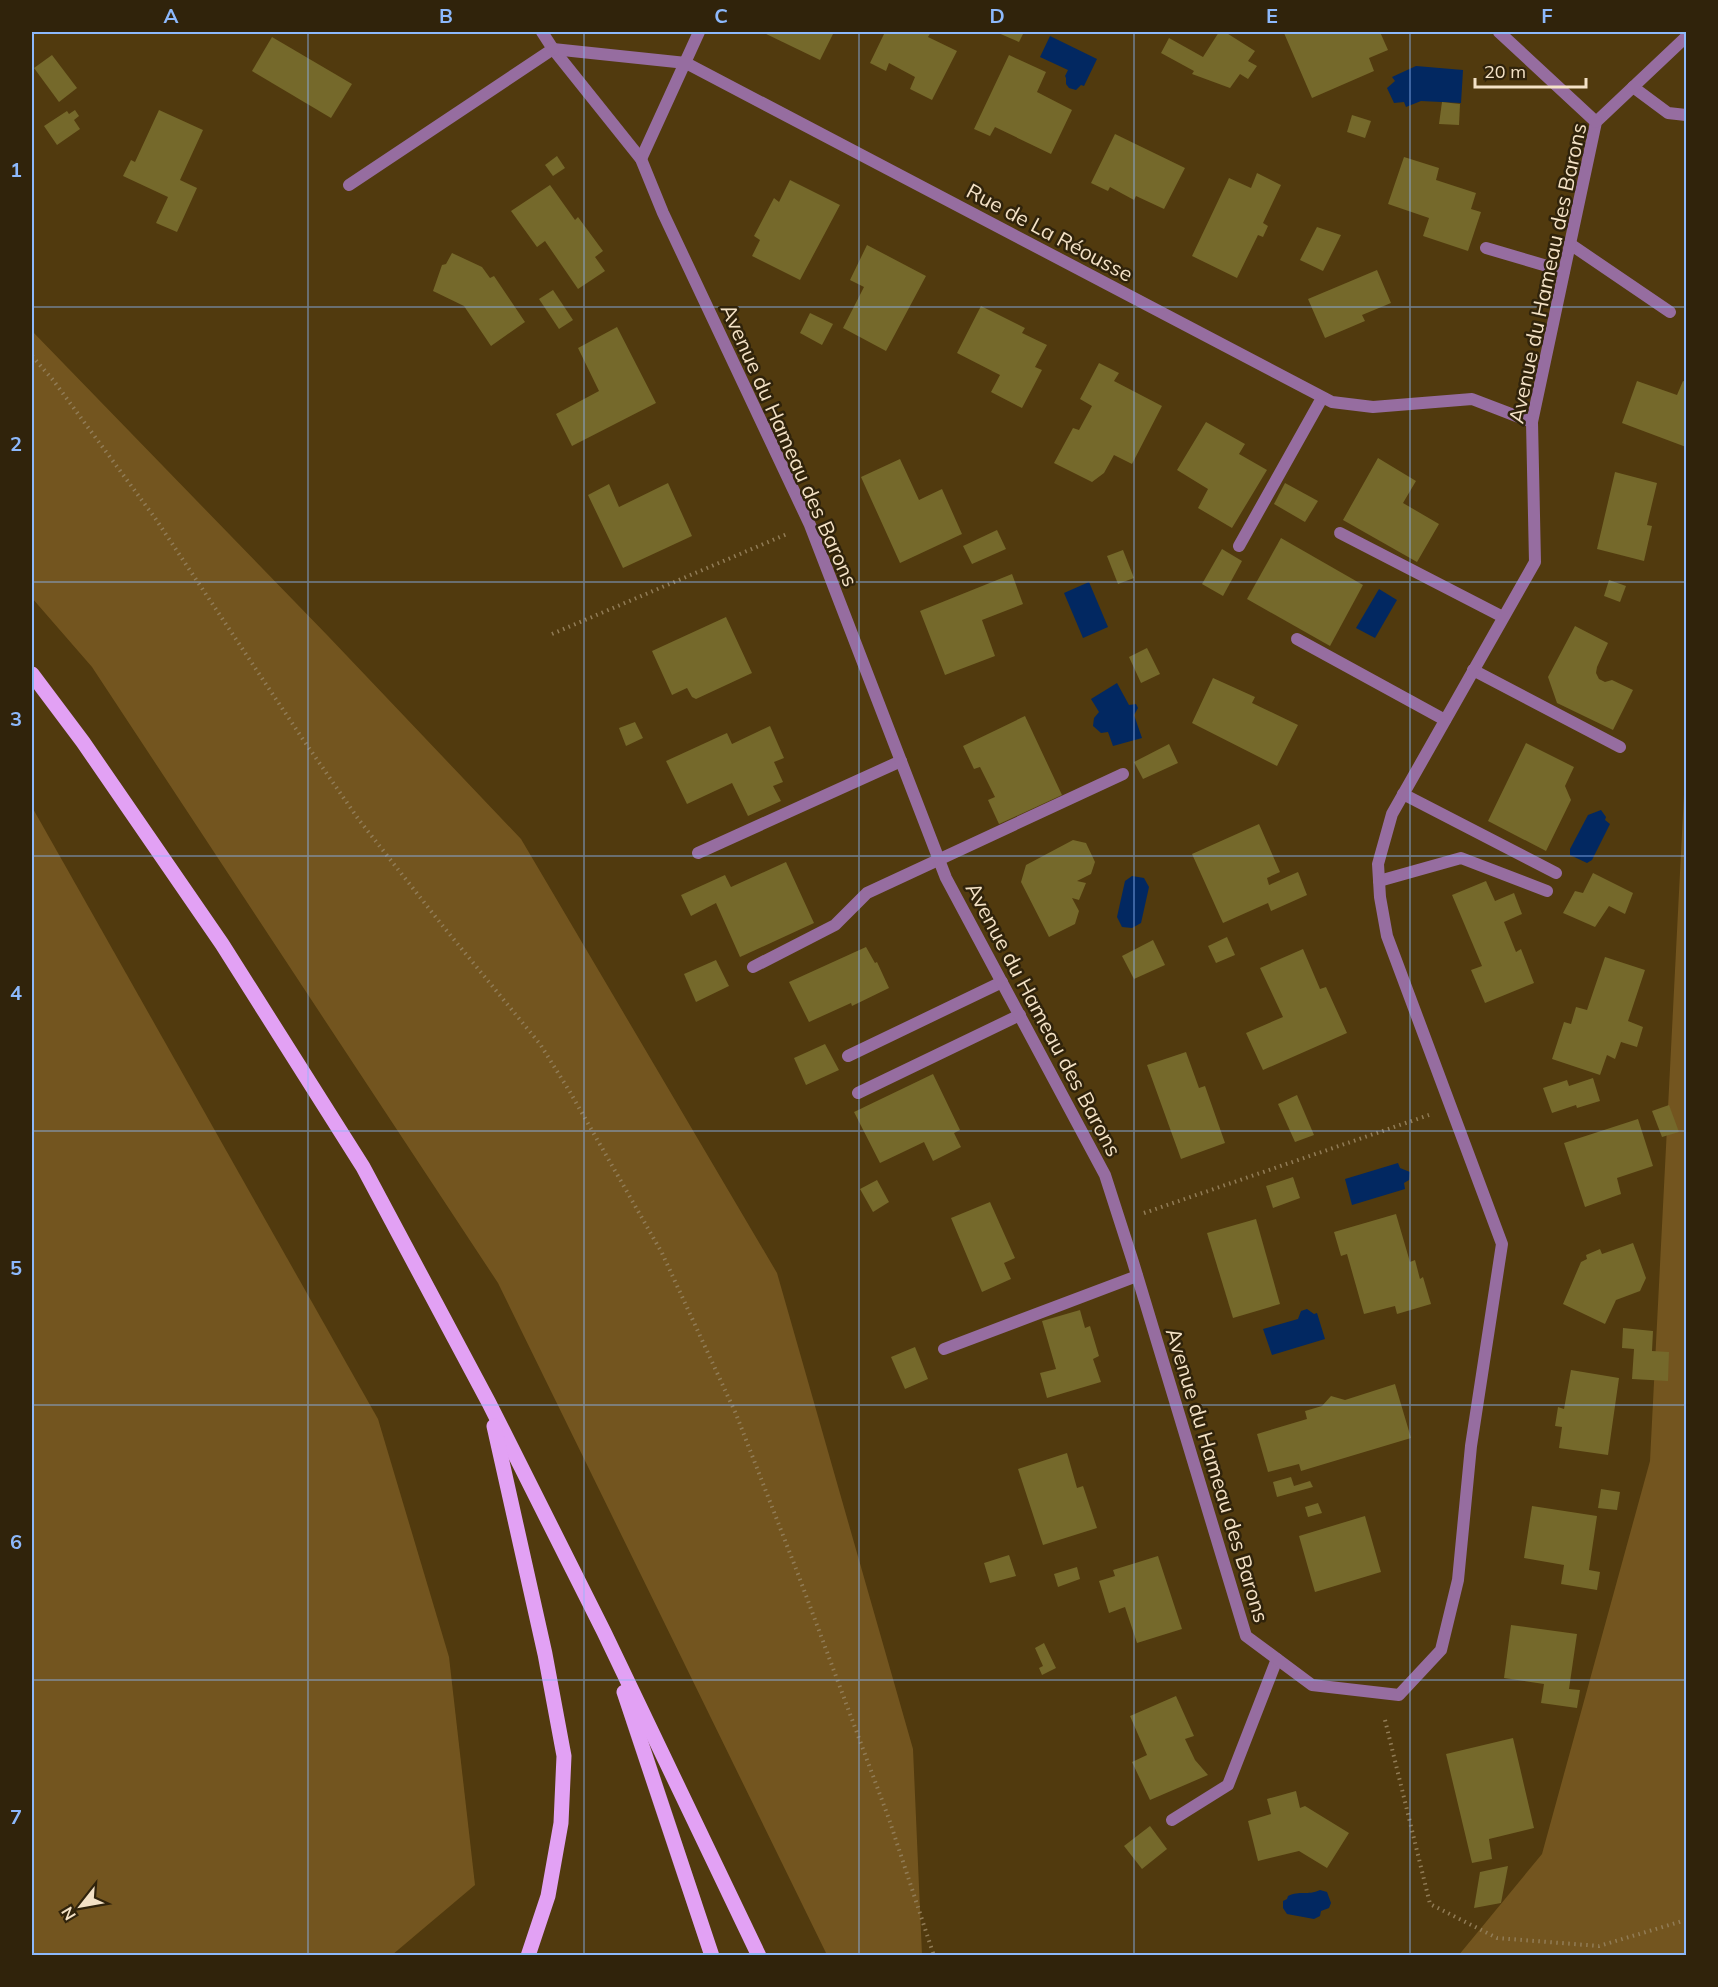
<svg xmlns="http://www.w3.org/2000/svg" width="1718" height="1987" font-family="Mulish,sans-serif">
	<rect width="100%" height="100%" fill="#513a0e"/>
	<!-- green -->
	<g fill="#73551f">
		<path d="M32,331L328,636L521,839L777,1273L913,1749L922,1955H827L498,1283L92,667L32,598Z"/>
		<path d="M1686,755V1955L1458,1956L1542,1854L1650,1461Z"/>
		<path d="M32,807L378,1419L449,1657L475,1885L392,1955H32Z"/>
	</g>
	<!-- water -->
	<g fill="#022861">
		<path d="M1050,36L1097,59L1084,86L1081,85L1076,90L1069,88L1066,84V78L1065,76L1068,70L1040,57Z"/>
		<path d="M1416,66L1463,70L1461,103L1421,101L1406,107L1404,102L1394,103L1387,88L1395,81L1392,77Z"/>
		<path d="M1089,582L1108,627L1083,638L1064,593Z"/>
		<path d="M1379,589L1397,600L1375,638L1356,628Z"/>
		<path d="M1117,683L1129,705L1136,704L1138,708L1134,715L1142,738L1113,746L1108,732L1101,733L1093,726L1094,718L1099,712L1091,699Z"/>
		<path d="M1601,810L1606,817L1605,820L1610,824L1592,860L1587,863L1570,855V849L1588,815Z"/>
		<path d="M1132,876L1144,878L1149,887L1141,923L1132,928L1122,927L1117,917L1125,881Z"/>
		<path d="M1398,1163L1400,1168L1410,1172L1409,1180L1404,1183L1405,1189L1352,1205L1345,1179Z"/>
		<path d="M1307,1309L1314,1314L1317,1313L1325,1339L1272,1355L1263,1329L1298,1319L1301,1311Z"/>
		<path d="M1320,1890L1327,1892L1331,1903L1329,1908L1321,1911L1320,1916L1314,1919L1287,1914L1283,1908V1901L1287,1899L1288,1896C1300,1890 1307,1896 1320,1890Z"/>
	</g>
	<!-- building -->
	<g fill="#75692b">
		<path d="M762,32H834L820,60Z"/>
		<path d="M885,32H931L928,37L957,51L932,100L910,89L915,77L889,63L886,71L870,63Z"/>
		<path d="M996,32H1024L1019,42Z"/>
		<path d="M1219,32H1225L1255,51L1248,61L1257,66L1248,79L1240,74L1230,88L1192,74L1194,71L1161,53L1169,38L1203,57Z"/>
		<path d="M1288,32H1380L1388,50L1369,58L1374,71L1312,98L1284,33Z"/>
		<path d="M272,37L352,84L331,118L252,71Z"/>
		<path d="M52,55L77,88L59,102L34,68Z"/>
		<path d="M1009,55L1046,72L1037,92L1072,110L1051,154L995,127L990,136L974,129Z"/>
		<path d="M1442,102L1460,104L1459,125L1439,124Z"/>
		<path d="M75,110L79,116L74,120L80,129L57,145L44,126L67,111L69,114Z"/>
		<path d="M159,110L203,130L180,180L197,188L177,232L156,223L168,197L123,176L131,160L135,162Z"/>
		<path d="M1352,115L1371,121L1365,138L1347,132Z"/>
		<path d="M1115,134L1185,168L1164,209L1136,196L1134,200L1110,187L1108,191L1091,183Z"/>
		<path d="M557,156L565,168L553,176L545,165Z"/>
		<path d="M1404,157L1439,168L1436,180L1476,193L1471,209L1481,212L1468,251L1423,236L1429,218L1388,204Z"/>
		<path d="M1257,173L1281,185L1263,223L1268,226L1263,237L1258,235L1237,278L1192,256L1229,178L1251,188Z"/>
		<path d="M790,180L840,205L800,280L752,256L760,240L754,236L774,198L779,202Z"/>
		<path d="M550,185L575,220L578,217L603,251L595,257L605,271L578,289L545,241L537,247L511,211Z"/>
		<path d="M1317,227L1341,235L1323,271L1300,260Z"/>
		<path d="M867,245L926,276L886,351L843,328L864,287L850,280Z"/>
		<path d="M452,253L482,267L490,278L494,276L525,322L491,346L464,306L433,291L442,265L446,264Z"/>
		<path d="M1377,270L1391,303L1362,315L1365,321L1325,338L1308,299Z"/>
		<path d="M553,290L573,320L559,329L539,299Z"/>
		<path d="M981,306L1025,328L1022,333L1047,345L1035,367L1042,370L1022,408L991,392L1000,375L957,353Z"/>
		<path d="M810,313L833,324L822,345L800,333Z"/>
		<path d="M617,327L656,403L572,446L556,414L599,391L578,348Z"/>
		<path d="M1099,363L1119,373L1114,381L1162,406L1132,464L1114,455L1104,473L1092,482L1054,463L1073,428L1079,430L1092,406L1080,399Z"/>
		<path d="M1637,381L1677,395L1683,381L1686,382V447L1622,423Z"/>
		<path d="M1206,422L1245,444L1239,454L1267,470L1232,528L1198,508L1208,489L1177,470Z"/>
		<path d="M1378,458L1416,481L1403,503L1439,524L1417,562L1343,520Z"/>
		<path d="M900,459L919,500L942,489L962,534L900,563L861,477Z"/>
		<path d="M1615,472L1657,483L1647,525L1652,526L1644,561L1597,549Z"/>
		<path d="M668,483L692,536L623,568L588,495L609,484L619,507Z"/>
		<path d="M1285,483L1318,501L1305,522L1274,504Z"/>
		<path d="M997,530L1006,549L972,564L963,546Z"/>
		<path d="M1281,538L1363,585L1330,646L1247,599Z"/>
		<path d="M1222,549L1242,561L1223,596L1202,584Z"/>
		<path d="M1123,550L1134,578L1118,584L1107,556Z"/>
		<path d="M1012,574L1023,604L982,620L995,656L945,675L920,611Z"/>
		<path d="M1609,580L1626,586L1620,602L1604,596Z"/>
		<path d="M726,617L752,673L696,699L692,697L687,688L672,695L652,651Z"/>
		<path d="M1575,626L1608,643L1597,667L1596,673L1599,679L1605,682L1612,680L1633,690L1613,730L1557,703L1548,677Z"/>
		<path d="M1147,648L1160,674L1141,683L1129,657Z"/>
		<path d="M1213,678L1255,697L1252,703L1298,725L1277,766L1192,723Z"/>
		<path d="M1025,716L1062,795L999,824L988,800L995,797L980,767L974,769L963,746Z"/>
		<path d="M635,722L643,738L626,746L619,728Z"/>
		<path d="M770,726L784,758L774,762L783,782L773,786L781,801L748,816L732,783L687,804L666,761L727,733L732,744Z"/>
		<path d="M1526,743L1574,767L1565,786L1571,800L1546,851L1488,821Z"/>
		<path d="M1169,744L1178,763L1143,779L1134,762Z"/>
		<path d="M1259,824L1280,872L1267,878L1269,885L1298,872L1307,895L1271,911L1268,903L1223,923L1192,854Z"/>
		<path d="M1073,840L1086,843L1095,862L1091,874L1077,881L1086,883L1079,900L1072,898L1079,911L1075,924L1049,937L1021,882L1026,865Z"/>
		<path d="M786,862L814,923L740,957L716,903L691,916L681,895L725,875L731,887Z"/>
		<path d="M1593,873L1633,893L1625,914L1609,906L1595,927L1563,913L1575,891L1583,893Z"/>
		<path d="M1486,881L1495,901L1514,893L1522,914L1504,922L1516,952L1521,949L1534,983L1485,1003L1471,970L1482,966L1452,895Z"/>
		<path d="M1227,937L1235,955L1216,963L1208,946Z"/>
		<path d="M1153,940L1165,965L1134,979L1122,956Z"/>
		<path d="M866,947L875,963L877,962L889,988L852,1006L851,1003L809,1022L789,982Z"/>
		<path d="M1303,949L1320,989L1326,987L1347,1033L1263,1070L1246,1033L1283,1017L1260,968Z"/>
		<path d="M1605,957L1645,970L1628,1021L1643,1027L1637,1047L1621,1042L1615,1059L1607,1055L1600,1075L1552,1059L1564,1022L1571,1024L1576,1007L1587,1010Z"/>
		<path d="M716,960L729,986L696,1002L684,974Z"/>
		<path d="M825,1044L839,1070L806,1085L794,1058Z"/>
		<path d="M1186,1052L1199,1088L1205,1086L1225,1143L1181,1159L1147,1065Z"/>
		<path d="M933,1074L960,1130L954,1133L961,1147L933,1161L924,1142L880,1163L854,1112Z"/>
		<path d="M1593,1078L1600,1101L1577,1108L1576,1105L1552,1113L1543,1088L1567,1080L1569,1086Z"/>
		<path d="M1297,1095L1314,1135L1295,1142L1278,1104Z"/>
		<path d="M1669,1105L1679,1132L1662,1137L1652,1111Z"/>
		<path d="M1638,1119L1653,1166L1617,1178L1621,1194L1585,1207L1564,1143Z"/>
		<path d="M1293,1177L1300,1198L1273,1208L1266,1186Z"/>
		<path d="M877,1180L889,1202L873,1212L860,1189Z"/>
		<path d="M990,1202L1015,1258L1004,1263L1011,1279L982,1292L951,1218Z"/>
		<path d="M1396,1214L1410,1262L1415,1260L1420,1279L1423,1277L1431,1304L1397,1314L1395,1306L1364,1314L1347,1254L1341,1256L1334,1232Z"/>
		<path d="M1256,1219L1280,1304L1233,1318L1207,1233Z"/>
		<path d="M1633,1243L1646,1278L1640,1291L1616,1300L1605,1324L1563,1304L1581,1262L1587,1259L1586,1255L1600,1249L1602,1254Z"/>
		<path d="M1080,1310L1085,1328L1090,1326L1099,1356L1093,1359L1101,1382L1047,1398L1040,1373L1056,1369L1042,1321Z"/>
		<path d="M1623,1328L1653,1331L1652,1351L1669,1352L1668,1381L1632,1379L1634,1349L1622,1348Z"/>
		<path d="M915,1347L928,1379L905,1389L891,1357Z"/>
		<path d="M1571,1370L1619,1378L1608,1455L1559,1448L1562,1427L1555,1426L1558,1407L1564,1409Z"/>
		<path d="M1395,1384L1411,1438L1301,1471L1299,1464L1268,1472L1257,1434L1307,1419L1305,1411L1322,1406L1331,1396L1345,1400Z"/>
		<path d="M1067,1453L1077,1488L1083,1486L1097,1528L1043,1545L1018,1469Z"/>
		<path d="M1291,1477L1294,1486L1310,1481L1313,1487L1277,1497L1273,1482Z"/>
		<path d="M1601,1489L1620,1492L1617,1510L1598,1508Z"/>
		<path d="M1318,1503L1322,1513L1308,1517L1305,1507Z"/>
		<path d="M1532,1506L1597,1516L1589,1570L1600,1572L1597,1590L1561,1584L1564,1565L1524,1558Z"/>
		<path d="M1365,1516L1381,1572L1315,1592L1299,1536Z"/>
		<path d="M1009,1555L1016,1576L990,1583L984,1563Z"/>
		<path d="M1158,1556L1182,1629L1137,1643L1125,1607L1109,1613L1099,1581L1115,1576L1113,1570Z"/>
		<path d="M1077,1567L1080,1579L1058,1587L1054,1574Z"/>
		<path d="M1511,1625L1577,1634L1569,1689L1580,1690L1577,1708L1541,1703L1544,1684L1504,1678Z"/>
		<path d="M1044,1643L1056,1668L1042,1675L1039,1668L1043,1666L1035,1648Z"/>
		<path d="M1176,1696L1194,1736L1185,1739L1195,1760L1208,1775L1150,1800L1132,1762L1147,1755L1130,1716Z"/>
		<path d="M1513,1738L1534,1828L1489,1839L1492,1859L1472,1863L1446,1754Z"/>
		<path d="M1296,1791L1300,1808L1305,1806L1349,1833L1327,1868L1299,1851L1258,1861L1248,1821L1271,1814L1267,1799Z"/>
		<path d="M1150,1826L1167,1849L1142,1869L1124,1846Z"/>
		<path d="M1508,1866L1501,1903L1474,1908L1480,1872Z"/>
	</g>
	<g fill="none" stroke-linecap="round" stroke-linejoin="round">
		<!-- path -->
		<g stroke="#917c56" stroke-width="4" stroke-dasharray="1.5 4.5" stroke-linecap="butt">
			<path d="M32,356L53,380L155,518L302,738L359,820L442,925L540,1044L570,1092L662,1253L736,1414L798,1574L889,1819L934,1956"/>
			<path d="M552,634L787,534"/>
			<path d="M1144,1213L1429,1115"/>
			<path d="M1385,1720L1430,1904L1497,1938L1599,1946L1686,1920"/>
		</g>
		<!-- lane -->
		<g stroke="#966da0" stroke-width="12">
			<path d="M1633,87L1668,113L1686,115"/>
			<path d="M1570,244L1670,312"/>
			<path d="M1486,248L1564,271"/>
			<path d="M1340,533L1503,617"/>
			<path d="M1239,546L1322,398"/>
			<path d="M1297,639L1445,720"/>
			<path d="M1473,670L1620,747"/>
			<path d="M1403,794L1556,873"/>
			<path d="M698,853L901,761"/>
			<path d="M1379,881L1461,858L1547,891"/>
			<path d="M753,967L835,925L867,893L1123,774"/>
			<path d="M848,1056L1002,982"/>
			<path d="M858,1093L1020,1015"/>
			<path d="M944,1349L1137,1276"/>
			<path d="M1172,1820L1228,1785L1277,1659"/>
		</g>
		<!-- street -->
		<g stroke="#966da0" stroke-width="12">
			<path d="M542,32L553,49L641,159L663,213L810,525L946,878L1105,1175L1133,1262L1246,1636L1312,1685L1399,1695L1441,1650L1458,1580L1471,1446L1502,1244L1387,936L1380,897L1378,864L1392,814L1535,562L1532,422L1596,122L1686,37"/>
			<path d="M1499,32L1596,122"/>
			<path d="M553,49L686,63L1332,402L1373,407L1472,399L1532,422"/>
			<path d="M641,159L699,32"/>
			<path d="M349,185L553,49"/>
		</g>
		<!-- primary -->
		<g stroke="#e2a1f4" stroke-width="15">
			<path d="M32,674L83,742L222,944L363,1167L489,1403L604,1632L759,1956"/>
			<path d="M494,1426L545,1654L564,1756L561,1823L548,1896L528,1956"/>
			<path d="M624,1692L712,1956"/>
		</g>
	</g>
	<!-- grid -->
	<path fill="none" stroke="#8db9fc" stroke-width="1.5" stroke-opacity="0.55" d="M308,32V1956M584,32V1956M859,32V1956M1134,32V1956M1410,32V1956M32,307H1686M32,582H1686M32,856H1686M32,1131H1686M32,1405H1686M32,1680H1686"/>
	<g text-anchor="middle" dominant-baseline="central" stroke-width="5" stroke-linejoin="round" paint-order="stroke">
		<!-- street labels -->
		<g font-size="21" fill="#f4e2c6" stroke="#30230b">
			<text transform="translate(1050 232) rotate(28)">Rue de La Réousse</text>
			<text transform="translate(1547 273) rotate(-78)">Avenue du Hameau des Barons</text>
			<text transform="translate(790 445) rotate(66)">Avenue du Hameau des Barons</text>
			<text transform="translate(1044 1019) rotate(62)">Avenue du Hameau des Barons</text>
			<text transform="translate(1218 1475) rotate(73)">Avenue du Hameau des Barons</text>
		</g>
	</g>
	<!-- border -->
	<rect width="1718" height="1987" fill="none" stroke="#30230b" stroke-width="66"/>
	<!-- north arrow -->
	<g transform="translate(81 1906) rotate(239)" stroke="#30230b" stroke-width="4.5" paint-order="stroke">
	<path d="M0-4.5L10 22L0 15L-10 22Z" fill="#f4e2c6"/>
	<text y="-9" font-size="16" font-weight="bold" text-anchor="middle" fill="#f4e2c6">N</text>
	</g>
	<!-- scale -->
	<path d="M1475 78v9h111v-9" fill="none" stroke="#f4e2c6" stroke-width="3"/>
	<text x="1484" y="78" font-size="18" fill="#f4e2c6" stroke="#30230b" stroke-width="4.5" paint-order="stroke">20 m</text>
	<rect x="33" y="33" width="1652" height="1921" fill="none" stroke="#8db9fc" stroke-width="2"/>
	<g font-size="20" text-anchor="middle" font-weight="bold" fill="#8db9fc">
		<text x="171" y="23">A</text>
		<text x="446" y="23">B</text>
		<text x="721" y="23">C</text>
		<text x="997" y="23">D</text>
		<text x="1272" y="23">E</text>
		<text x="1547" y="23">F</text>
		<text x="16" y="177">1</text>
		<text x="16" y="451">2</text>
		<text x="16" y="726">3</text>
		<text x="16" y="1000">4</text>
		<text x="16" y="1275">5</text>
		<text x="16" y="1549">6</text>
		<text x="16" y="1824">7</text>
	</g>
</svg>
